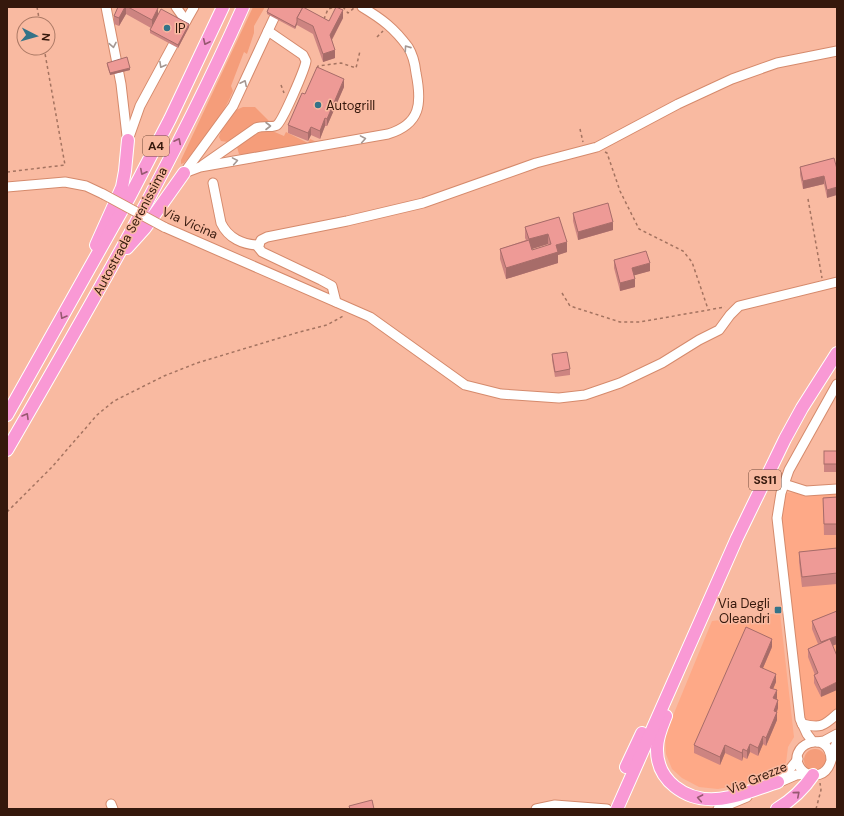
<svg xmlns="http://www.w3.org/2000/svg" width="844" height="816" font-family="'DM Sans',sans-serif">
	<rect width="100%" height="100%" fill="#f9baa1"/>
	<!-- built -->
	<g fill="#fea987">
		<path d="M837,491V714L824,725L800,719L777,518L781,493Z"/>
		<path d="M780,613L794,737L788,747L786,763L745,784L718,789L699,787L682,778L672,769L666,754L665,735L712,621Z"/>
	</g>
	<!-- green -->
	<g fill="#f59d7a">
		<path d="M253,7H265L254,26V33L247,54L244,52L231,86L233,91C222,118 203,141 184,163L181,164V160Z"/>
		<path d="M243,107H255L271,123L263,122L257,123L228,142L221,141L219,137L221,131L236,110Z"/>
		<path d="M270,130L284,136L286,132L308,143L310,139L317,142L242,155L239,154L237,147L239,144L258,131Z"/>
		<circle cx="815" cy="760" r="11"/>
	</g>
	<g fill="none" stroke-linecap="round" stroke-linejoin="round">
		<defs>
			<g id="minor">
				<path d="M106,7L121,84L127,136"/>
				<path d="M186,21L194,7"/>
				<path d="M128,140L140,106L186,21L176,7"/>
				<path d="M203,165L256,128C263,125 274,128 277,125C283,120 305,69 306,61L303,55L268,31"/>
				<path d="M184,173L200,167L388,134C421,124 422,103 416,73C415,64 413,55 408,47C394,28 382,19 362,7"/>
				<path d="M184,173L233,106L274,18"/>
				<path d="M213,183L221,223C228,238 243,245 259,245"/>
				<path d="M7,187L65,182L86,186L103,194"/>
				<path d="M164,227L370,317L465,385L501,394L559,398L585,395L620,383L662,363L699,340L719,330L730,315L739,306L837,282"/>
				<path d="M336,302L332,286L321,280L262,252L258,247L261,240L267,237L347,221L423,203L536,163L597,147L678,104L732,79L777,63L837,51"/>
				<path d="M784,484L806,491L837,489"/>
				<path d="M802,724C820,728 823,727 837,714"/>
				<path d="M813,742L807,734L800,719L777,518L781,493L789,470L837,384"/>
				<path d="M817,742L824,741L837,734"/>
				<path d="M831,760C830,726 783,746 801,769C804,773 810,776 815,775C832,775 832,753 837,741"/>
				<path d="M781,780L798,759"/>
				<path d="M773,785L796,775L807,774"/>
				<path d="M111,804L113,809"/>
				<path d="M536,809L555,805L607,809"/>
				<path d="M718,809L747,797"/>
			</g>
			<g id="highway">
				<path d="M96,245L122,187L125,171L128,140"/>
				<path d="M127,248L145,228L184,173"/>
				<path d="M7,415L130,196L170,119L223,7"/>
				<path d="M7,450C91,305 175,160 243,7"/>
				<path d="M666,716C662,726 657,737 657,748C656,781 686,801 716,799C737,798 758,788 778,782"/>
				<path d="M626,767L642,733"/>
				<path d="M617,809L737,538L785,439L802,408L837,353"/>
				<path d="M777,809C792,800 803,790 813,775"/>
			</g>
		</defs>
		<!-- minor casing -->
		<use href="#minor" stroke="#d58a6c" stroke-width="11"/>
		<!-- highway casing -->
		<use href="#highway" stroke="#fff" stroke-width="14"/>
		<!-- path -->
		<g stroke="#a47360" stroke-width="1.5" stroke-dasharray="3 3" stroke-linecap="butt">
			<path d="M37,7L40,24"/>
			<path d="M343,7L348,13L354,8"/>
			<path d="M324,19L328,9L335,7"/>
			<path d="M377,37L383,31"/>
			<path d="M317,68L318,66L341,63L356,68L360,51"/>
			<path d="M281,85L284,93"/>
			<path d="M580,129L583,142"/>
			<path d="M605,152L607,153L620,191L639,229L683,251L692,262L708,309"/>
			<path d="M7,172L65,165L44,48"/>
			<path d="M808,199L822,278"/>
			<path d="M562,293L570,306L620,322H640L725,307"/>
			<path d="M7,512L52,467L97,415L114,401L164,376L197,363L296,333L327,325L345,315"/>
			<path d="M816,809L821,790L820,783"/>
		</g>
		<!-- minor -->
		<use href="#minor" stroke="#fff" stroke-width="9"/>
		<!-- highway -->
		<use href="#highway" stroke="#f999d5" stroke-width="12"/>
		<defs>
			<path id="minor-bridge" d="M103,194L164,227"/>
		</defs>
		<!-- minor-bridge casing -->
		<use href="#minor-bridge" stroke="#d58a6c" stroke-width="11" stroke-linecap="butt"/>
		<!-- minor-bridge -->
		<use href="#minor-bridge" stroke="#fff" stroke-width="9"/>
	</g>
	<!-- wall -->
	<g fill="#cd8481" fill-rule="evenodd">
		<path d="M118,7H156L158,14L189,27L178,48L150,33V30L151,28L126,14L119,26L114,24V16Z"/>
		<path d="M306,9L329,21L343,18L332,40L335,58L323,62L313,34L297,25V24L295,29L267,14V12Z"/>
		<path d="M107,63L130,70L110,75L107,65Z"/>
		<path d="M344,87L327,126H325L320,139L311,135L308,141L288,133V125L305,94Z"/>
		<path d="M834,158L827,198L824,184L803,189L800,175V167Z"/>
		<path d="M573,213L613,230L578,240L573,221Z"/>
		<path d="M559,217L567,252L558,255V263L506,279L500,259V249L526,240L525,238V227ZM548,244V245L532,250L531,249Z"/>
		<path d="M614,260L650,271L634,275L635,287L620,291L614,268Z"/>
		<path d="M552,354L570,369V375L555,377L552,360Z"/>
		<rect x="824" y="451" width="13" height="21"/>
		<path d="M837,497V535H824L823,498Z"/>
		<path d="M837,548V584L802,587L799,562V552Z"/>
		<path d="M837,611V644L832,646L821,697L814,683V675H815L808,657V649L818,644L812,629V621Z"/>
		<path d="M772,647L763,668L776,682L773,689L777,698L776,700L778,708L777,712V720L766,746L763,744L758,756L750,752L747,759L743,757L742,761L725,753L720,765L694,753V745Z"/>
	</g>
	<!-- shaded-wall -->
	<g fill="#a76c69">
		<path d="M125,7H126V14L119,26V18Z"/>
		<path d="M158,8V16L152,28V20Z"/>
		<path d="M343,10V18L330,43V35Z"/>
		<path d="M297,22V24L295,29V27Z"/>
		<path d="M189,24V27L178,48V45Z"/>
		<path d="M335,50V58L323,62V54Z"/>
		<path d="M130,68V70L110,75V73Z"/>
		<path d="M344,79V87L327,126V119Z"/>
		<path d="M325,118V126L320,139V131Z"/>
		<path d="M311,127V135L308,141V133Z"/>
		<path d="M824,176V184L803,189V181Z"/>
		<path d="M837,187V195L827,198V190Z"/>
		<path d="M613,222V230L578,240V232Z"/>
		<path d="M548,234V244L529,250V239Z"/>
		<path d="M567,242V252L558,255V263L506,279V268L556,245Z"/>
		<path d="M650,263V271L632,276V268Z"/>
		<path d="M635,279V287L620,291V283Z"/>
		<path d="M837,636V644L821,650V642Z"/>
		<path d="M772,639V647L760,675V667Z"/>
		<path d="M776,674V682L770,696V688Z"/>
		<path d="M837,682V690L821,697V690Z"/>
		<path d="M777,690V698L773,706V698Z"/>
		<path d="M778,700V708L774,719V711Z"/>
		<path d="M777,712V720L766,746V738Z"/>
		<path d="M763,736V744L758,756V748Z"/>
		<path d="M750,744V752L747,759V751Z"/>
		<path d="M725,745V753L720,765V757Z"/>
		<path d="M743,749V757L742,761V753Z"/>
	</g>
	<!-- building -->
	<g fill="#ee9a96" stroke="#a76c69">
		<path d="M118,7H125L119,18L114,16Z"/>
		<path d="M128,7H156L158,8L152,20Z"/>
		<path d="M269,7H305V8L303,7L297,18V22L295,27L267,12Z"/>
		<path d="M303,7L329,21L336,7L343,10L330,35L335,50L323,54L313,26L297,18Z"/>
		<path d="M161,9L189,24L178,45L150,30Z"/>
		<path d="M127,57L130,68L110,73L107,63Z"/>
		<path d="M317,67L344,79L327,119L325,118L320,131L311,127L308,133L288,125L302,93L305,94Z"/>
		<path d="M834,158L837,169V187L827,190L824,176L803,181L800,167Z"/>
		<path d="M608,203L613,222L578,232L573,213Z"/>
		<path d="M559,217L567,242L556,245L558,252L506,268L500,249L529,240L532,250L551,244L548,234L529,239L525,227Z"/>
		<path d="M646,251L650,263L632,268L635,279L620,283L614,260Z"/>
		<path d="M567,352L570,369L555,372L552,354Z"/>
		<rect x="824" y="451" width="13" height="13"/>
		<path d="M837,497V524H824L823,498Z"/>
		<path d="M837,548V573L802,577L799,552Z"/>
		<path d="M837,611V636L821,642L812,621Z"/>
		<path d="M746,627L772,639L760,667L776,674L770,688L777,690L773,698L778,700L774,711L777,712L766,738L763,736L758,748L750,744L747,751L743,749L742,753L725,745L720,757L694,745Z"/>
		<path d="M830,639L837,656V682L821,690L814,675L818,673L808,649Z"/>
		<path d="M372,800L374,809H350L349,806Z"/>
	</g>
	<!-- one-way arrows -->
	<defs><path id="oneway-chevron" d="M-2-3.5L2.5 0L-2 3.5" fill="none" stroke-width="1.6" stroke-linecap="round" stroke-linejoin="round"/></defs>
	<g stroke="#975870">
		<use href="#oneway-chevron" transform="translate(206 42) rotate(115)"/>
		<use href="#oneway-chevron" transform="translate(178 141) rotate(-63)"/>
		<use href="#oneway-chevron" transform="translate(143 172) rotate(117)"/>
		<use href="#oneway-chevron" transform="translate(63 316) rotate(120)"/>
		<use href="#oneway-chevron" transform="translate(26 416) rotate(-60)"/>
		<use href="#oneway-chevron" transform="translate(797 794) rotate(-41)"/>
		<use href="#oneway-chevron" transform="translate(700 798) rotate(-169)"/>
	</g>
	<g stroke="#a49792">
		<use href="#oneway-chevron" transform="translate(113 45) rotate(79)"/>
		<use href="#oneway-chevron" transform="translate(407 48) rotate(-125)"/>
		<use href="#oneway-chevron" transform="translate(162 65) rotate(119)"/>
		<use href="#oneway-chevron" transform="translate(244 83) rotate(-64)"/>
		<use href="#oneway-chevron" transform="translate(268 126)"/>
		<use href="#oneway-chevron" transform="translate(363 139) rotate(-10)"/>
		<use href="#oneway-chevron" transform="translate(235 161) rotate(-10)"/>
	</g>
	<!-- markers -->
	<g fill="#347388" stroke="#f9baa1" stroke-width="1.5">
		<circle cx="167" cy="28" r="4"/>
		<circle cx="318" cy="105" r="4"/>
		<rect x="774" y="606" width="8" height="8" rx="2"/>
	</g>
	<g text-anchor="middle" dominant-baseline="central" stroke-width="3" stroke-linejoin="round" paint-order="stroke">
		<!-- shield labels -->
		<g fill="#f9baa1" stroke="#704939" stroke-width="1">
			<rect x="143" y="136" width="26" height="20" rx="3"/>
			<rect x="749" y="470" width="32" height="20" rx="3"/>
		</g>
		<g font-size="12" font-weight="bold" fill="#35180c">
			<text x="156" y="146">A4</text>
			<text x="765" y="480">SS11</text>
		</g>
		<!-- poi labels -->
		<g font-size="13" fill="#35180c" stroke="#f9baa1" text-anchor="start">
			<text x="175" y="28">IP</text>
			<text x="326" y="105">Autogrill</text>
			<text x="770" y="603" text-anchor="end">Via Degli<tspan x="770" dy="15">Oleandri</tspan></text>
		</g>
		<!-- street labels -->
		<g font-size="13" fill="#35180c" stroke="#f9baa1">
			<text transform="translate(190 223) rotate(24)">Via Vicina</text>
			<text transform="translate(130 231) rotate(-62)">Autostrada Serenissima</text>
			<text transform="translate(757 778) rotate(-23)">Via Grezze</text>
		</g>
	</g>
	<!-- border -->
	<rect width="844" height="816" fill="none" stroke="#35180c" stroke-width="16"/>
	<!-- north arrow -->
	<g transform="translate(36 36) rotate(96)"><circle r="19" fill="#f9baa1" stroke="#ab7965"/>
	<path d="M0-3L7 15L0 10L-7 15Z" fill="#347388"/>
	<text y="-6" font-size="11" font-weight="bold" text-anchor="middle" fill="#35180c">N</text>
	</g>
</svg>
